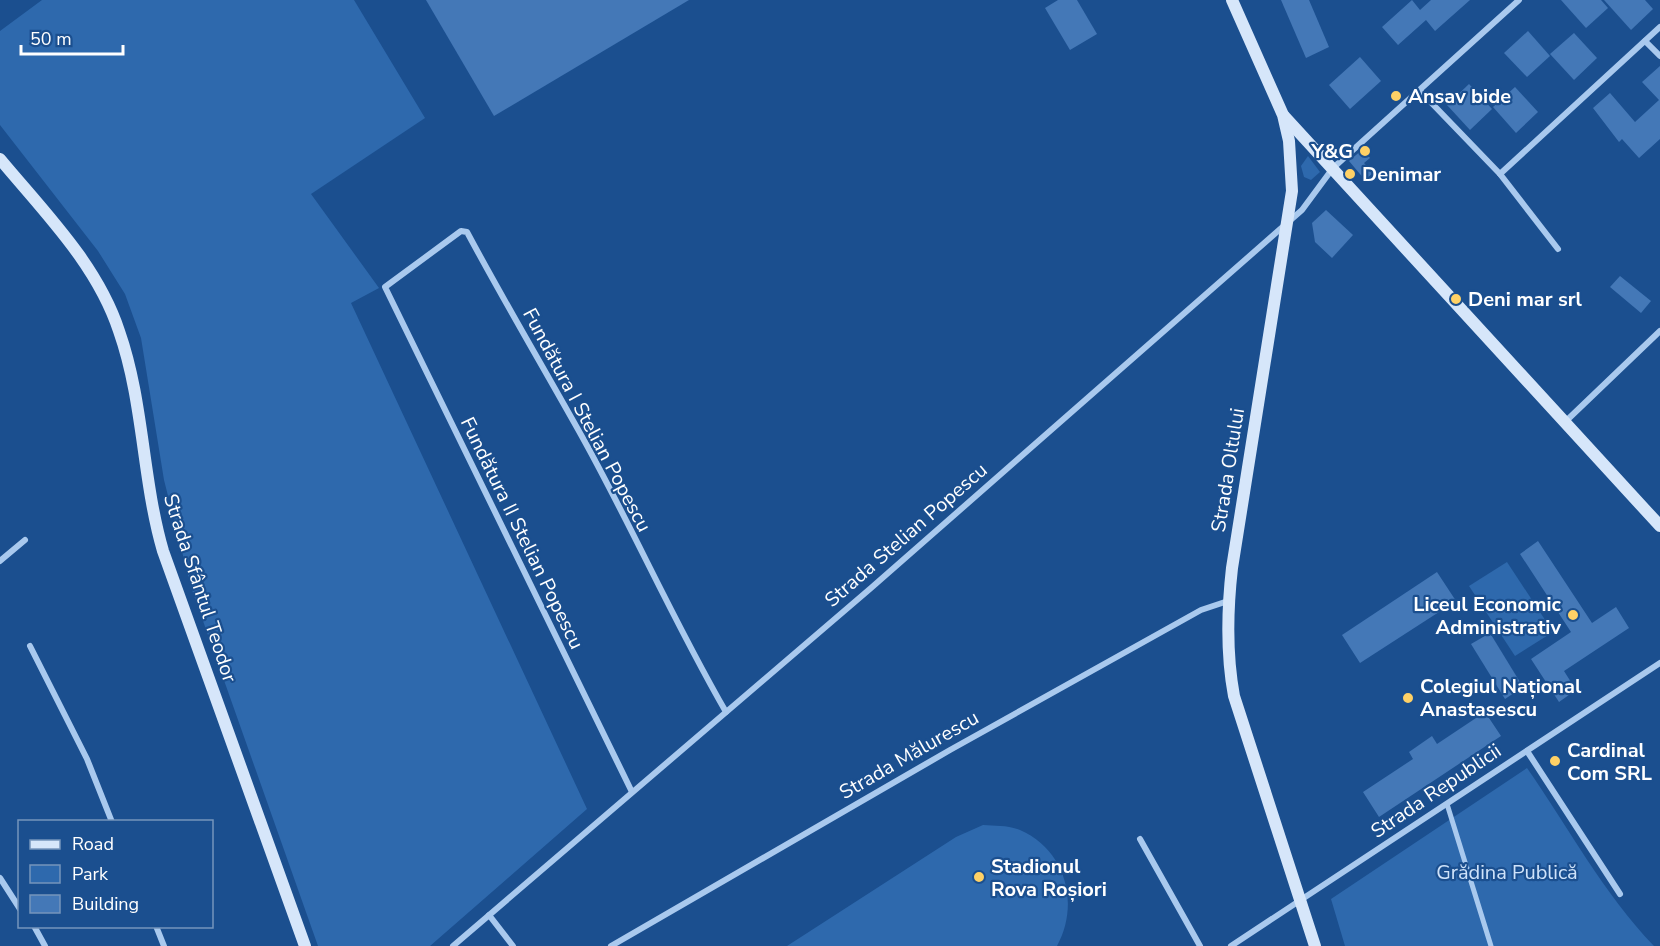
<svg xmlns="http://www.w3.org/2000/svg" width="1660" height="946" font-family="'Nunito Sans',sans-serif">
	<rect width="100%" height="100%" fill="#1b4f8f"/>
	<!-- green -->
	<g fill="#2e69ad">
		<path d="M42,0H354L425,118L311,194L379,288L351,303L587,809L430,946H318L191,587L164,480L141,338L125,294L98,251L0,125V31Z"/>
		<path d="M1308,156L1320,172L1311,180L1304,177L1301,166Z"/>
		<path d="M1507,562L1553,632L1515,656L1469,586Z"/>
		<path d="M1527,768C1569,828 1603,893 1654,946H1345L1331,899Z"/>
		<path d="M983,825C995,826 1008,825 1020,830C1066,850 1080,904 1057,946H787L956,837Z"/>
	</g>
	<!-- building -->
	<g fill="#4478b7">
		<path d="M426,0H689L494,116Z"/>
		<path d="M1058,0H1077L1097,34L1070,50L1045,8Z"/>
		<path d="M1281,0H1309L1329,47L1306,58Z"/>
		<path d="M1412,0L1420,10L1431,0H1470L1435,31L1426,20L1398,45L1382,27Z"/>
		<path d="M1561,0H1601L1608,8L1586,28Z"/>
		<path d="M1604,0H1645L1653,9L1631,30Z"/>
		<path d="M1528,31L1550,56L1527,77L1504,53Z"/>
		<path d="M1574,33L1597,58L1574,80L1550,54Z"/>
		<path d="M1360,57L1381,81L1350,109L1329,85Z"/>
		<path d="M1660,66V139L1639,158L1622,139L1619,142L1593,108L1610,93L1635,122L1659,100L1642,82Z"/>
		<path d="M1469,84L1492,109L1470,130L1447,105Z"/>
		<path d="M1515,87L1538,112L1516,133L1493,107Z"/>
		<path d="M1363,149L1370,158L1364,163L1373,173L1365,180L1349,161Z"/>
		<path d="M1326,210L1353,235L1332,258L1315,242L1312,223Z"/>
		<path d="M1620,276L1651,301L1641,313L1610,287Z"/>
		<path d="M1538,541L1592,623L1616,607L1629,628L1564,671L1576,690L1559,702L1531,659L1571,632L1520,554Z"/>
		<path d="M1437,572L1456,601L1360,663L1342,635Z"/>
		<path d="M1490,633L1523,687L1505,699L1471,644Z"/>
		<path d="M1485,712L1501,736L1379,817L1363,792L1413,759L1409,752L1432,736L1437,744Z"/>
	</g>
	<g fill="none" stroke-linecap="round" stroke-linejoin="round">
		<!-- pedestrian -->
		<path stroke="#a9c9ee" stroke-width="5" d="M1447,804L1491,946"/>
		<!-- minor -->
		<g stroke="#a9c9ee" stroke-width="6">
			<path d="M1645,41L1660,56"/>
			<path d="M1420,91L1500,174L1558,249"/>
			<path d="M1500,174L1660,27"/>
			<path d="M1565,422L1660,331"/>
			<path d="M0,561L25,540"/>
			<path d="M30,646L87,759L112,822"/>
			<path d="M1527,751L1620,894"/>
			<path d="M632,792L385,287L461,231L467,232C505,303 546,372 585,442C634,531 675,624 726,712"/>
			<path d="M1140,839L1200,946"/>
			<path d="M0,878L20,909"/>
			<path d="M489,915L513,946"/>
			<path d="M34,926L45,946"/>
			<path d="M156,926L164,946"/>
			<path d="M453,946L871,588L1302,210L1333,168L1519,0"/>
			<path d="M611,946L950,750L1201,610L1228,601"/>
			<path d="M1231,946L1660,663"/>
		</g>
		<!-- secondary -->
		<g stroke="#d6e6fa" stroke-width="12">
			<path d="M1232,0L1283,115L1289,141L1292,191L1232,568C1227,612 1226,653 1234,696L1315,946"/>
			<path d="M1284,116L1660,526"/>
			<path d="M0,159C44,212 97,264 119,331C144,402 142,479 163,551L305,946"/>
		</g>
	</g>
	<!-- markers -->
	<g fill="#ffd166" stroke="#1b4f8f" stroke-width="2">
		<circle cx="1396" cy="96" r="6"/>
		<circle cx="1365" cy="151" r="6"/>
		<circle cx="1350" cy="174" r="6"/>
		<circle cx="1456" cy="299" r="6"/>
		<circle cx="1573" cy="615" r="6"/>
		<circle cx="1408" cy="698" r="6"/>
		<circle cx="1555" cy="761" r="6"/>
		<circle cx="979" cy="877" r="6"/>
	</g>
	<g text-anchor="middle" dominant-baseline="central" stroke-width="4.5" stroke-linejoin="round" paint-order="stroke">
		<!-- poi labels -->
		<g font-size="20" font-weight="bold" fill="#fff" stroke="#1b4f8f" text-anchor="start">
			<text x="1408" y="96">Ansav bide</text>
			<text x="1353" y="151" text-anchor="end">Y&amp;G</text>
			<text x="1362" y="174">Denimar</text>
			<text x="1468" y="299">Deni mar srl</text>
			<text x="1561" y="604" text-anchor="end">Liceul Economic<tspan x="1561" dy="23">Administrativ</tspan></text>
			<text x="1420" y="686">Colegiul Național<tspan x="1420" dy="23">Anastasescu</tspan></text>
			<text x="1567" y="750">Cardinal<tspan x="1567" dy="23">Com SRL</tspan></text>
			<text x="991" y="866">Stadionul<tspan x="991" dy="23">Rova Roșiori</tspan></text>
		</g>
		<!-- street labels -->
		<g font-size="20" fill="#fff" stroke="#1b4f8f">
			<text transform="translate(587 420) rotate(62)">Fundătura I Stelian Popescu</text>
			<text transform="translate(1228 470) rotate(-81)">Strada Oltului</text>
			<text transform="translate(522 533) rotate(64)">Fundătura II Stelian Popescu</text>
			<text transform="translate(906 535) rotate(-41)">Strada Stelian Popescu</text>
			<text transform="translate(200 588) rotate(72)">Strada Sfântul Teodor</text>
			<text transform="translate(909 755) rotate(-30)">Strada Mălurescu</text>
			<text transform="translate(1436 791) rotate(-34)">Strada Republicii</text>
		</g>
		<!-- park labels -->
		<g font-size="20" fill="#cfe3fa" stroke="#1b4f8f">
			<text x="1507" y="872">Grădina Publică</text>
		</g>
	</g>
	<!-- legend -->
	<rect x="18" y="820" width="195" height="108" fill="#1b4f8f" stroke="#7695bc" stroke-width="1.5"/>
	<rect x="30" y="840" width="30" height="9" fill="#d6e6fa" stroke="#7695bc" stroke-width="1.5"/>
	<text x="72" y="850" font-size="18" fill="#ffffff">Road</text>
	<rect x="30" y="865" width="30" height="18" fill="#2e69ad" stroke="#7695bc" stroke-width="1.5"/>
	<text x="72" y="880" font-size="18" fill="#ffffff">Park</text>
	<rect x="30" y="895" width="30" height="18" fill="#4478b7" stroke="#7695bc" stroke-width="1.5"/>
	<text x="72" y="910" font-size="18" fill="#ffffff">Building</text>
	<!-- scale -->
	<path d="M21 45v9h102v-9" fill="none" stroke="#ffffff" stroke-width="3"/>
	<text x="30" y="45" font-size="18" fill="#ffffff" stroke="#1b4f8f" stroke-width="4.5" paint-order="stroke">50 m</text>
</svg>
